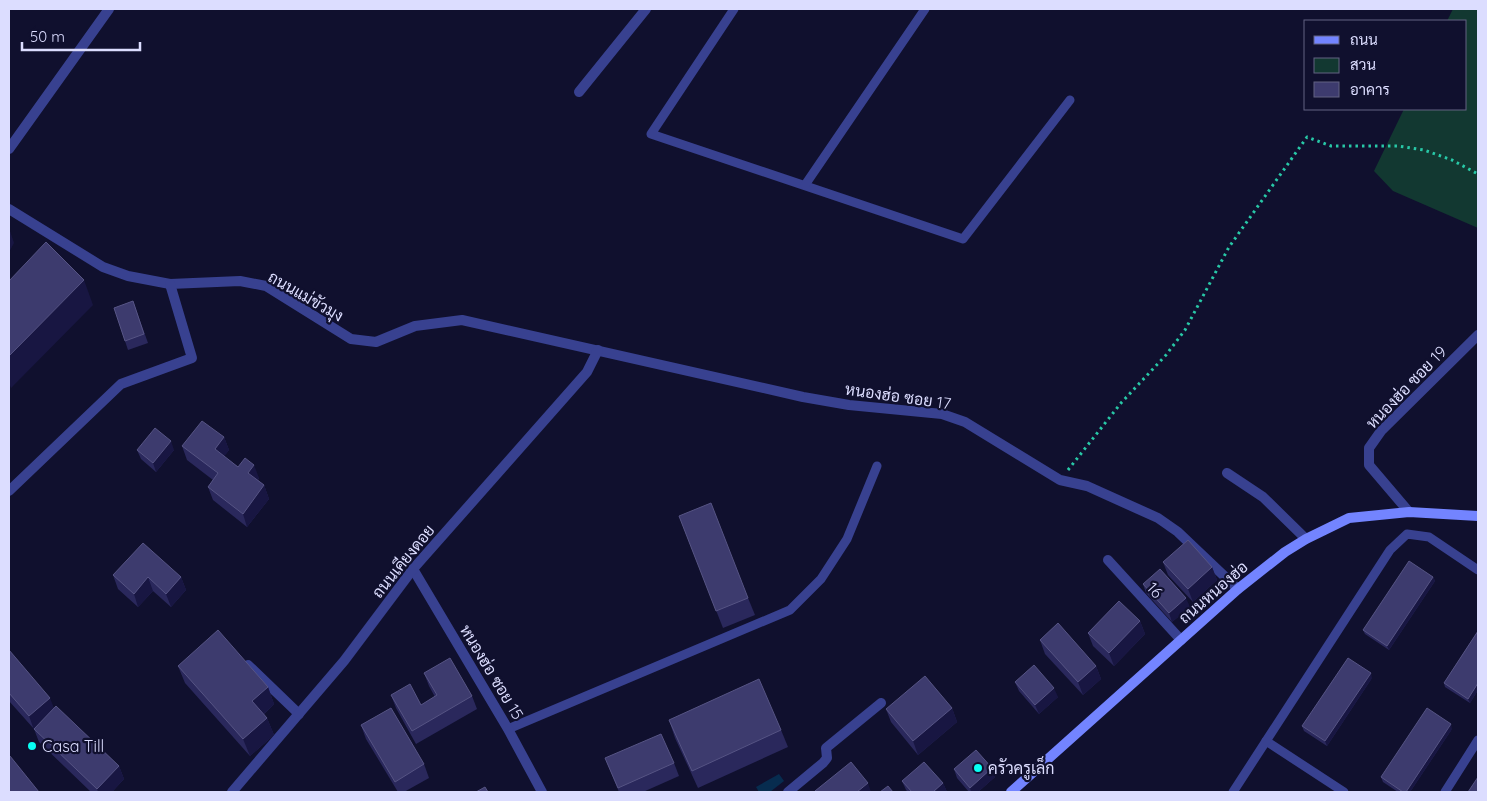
<svg xmlns="http://www.w3.org/2000/svg" width="1487" height="801" font-family="Quicksand,Sarabun,sans-serif">
	<rect width="100%" height="100%" fill="#10102e"/>
	<!-- green -->
	<path fill="#123831" d="M1453,9H1478V228L1393,191L1374,171L1404,109H1466V21H1447Z"/>
	<!-- water -->
	<path fill="#072c4f" d="M779,774L784,781L770,792H759L756,787Z"/>
	<g fill="none" stroke-linecap="round" stroke-linejoin="round">
		<!-- path -->
		<path stroke="#28c8a7" stroke-width="3" stroke-dasharray="2.5 4" stroke-linecap="butt" d="M1068,470L1121,403L1166,355L1185,330L1229,247L1307,137L1331,146H1398L1424,150L1452,160L1478,174"/>
		<!-- lane -->
		<g stroke="#384190" stroke-width="9">
			<path d="M734,9L651,134L963,239L1070,100"/>
			<path d="M805,185L925,9"/>
			<path d="M508,729L790,610L821,579L847,539L877,466"/>
			<path d="M1266,741L1344,792"/>
			<path d="M1233,792L1390,550L1407,534L1429,537L1478,570"/>
			<path d="M1445,792L1478,740"/>
		</g>
		<!-- street -->
		<g stroke="#384190" stroke-width="10">
			<path d="M579,92L646,9"/>
			<path d="M9,149L109,9"/>
			<path d="M9,209L103,267L128,276L170,284L240,281L266,286L351,339L376,342L415,326L462,320L803,397L849,405L942,414L965,422L1060,480L1087,486L1158,518L1178,532L1238,589"/>
			<path d="M1227,473L1263,497L1306,539"/>
			<path d="M9,491L121,384L192,358L170,284"/>
			<path d="M1409,512L1369,465V448L1381,431L1478,335"/>
			<path d="M1108,560L1181,640"/>
			<path d="M413,569L508,729L542,792"/>
			<path d="M248,665L299,714"/>
			<path d="M232,792L344,661L413,569L587,372L598,350"/>
			<path d="M788,792L823,763L827,758L826,748L881,703"/>
		</g>
		<!-- secondary -->
		<path stroke="#7384ff" stroke-width="10" d="M1011,792L1238,589L1285,552L1306,539L1349,518L1409,512L1478,516"/>
	</g>
	<!-- wall -->
	<g fill="#2a285c">
		<path d="M133,301L148,343L128,350L114,308Z"/>
		<path d="M224,437L229,450L224,456L238,467L259,478L258,480L264,485L269,499L247,527L213,500L208,487L213,480L187,460L182,446Z"/>
		<path d="M137,450H174L156,472L141,459Z"/>
		<path d="M679,516L748,598L755,615L723,628Z"/>
		<path d="M1163,562L1212,567L1217,580L1193,602L1168,575Z"/>
		<path d="M113,575L181,577L186,590L171,607L153,591L138,607L118,589Z"/>
		<path d="M1433,577L1435,581L1389,650L1365,634L1363,630Z"/>
		<path d="M1143,584L1190,607L1172,622L1146,593Z"/>
		<path d="M1140,621L1145,634L1114,666L1093,646L1088,633Z"/>
		<path d="M1478,631V690L1470,703L1445,687L1444,683Z"/>
		<path d="M1040,640L1096,666L1101,679L1083,695L1045,654Z"/>
		<path d="M9,650L54,708L119,766L124,779L112,792H91L39,742L34,729L9,701Z"/>
		<path d="M178,666L268,687L274,704L264,714L267,718L274,735L250,756L185,683Z"/>
		<path d="M424,673L472,696L477,709L416,744L396,708L391,695L421,705L435,697L429,686Z"/>
		<path d="M1372,678L1327,746L1304,731L1302,726Z"/>
		<path d="M1015,682L1058,697L1039,714L1019,691Z"/>
		<path d="M952,708L957,722L918,755L891,722L886,709Z"/>
		<path d="M669,720L781,730L788,747L698,788L675,738Z"/>
		<path d="M361,725L424,764L429,778L404,792H398L366,739Z"/>
		<path d="M1452,729L1410,792H1398L1383,782L1381,777Z"/>
		<path d="M605,758L674,763L679,776L643,792H619Z"/>
		<path d="M992,768L995,777L978,792H969L957,778L954,769Z"/>
		<path d="M902,781L943,783L947,792H908L906,790Z"/>
	</g>
	<!-- shaded-wall -->
	<g fill="#181642">
		<path d="M9,228L14,243L9,252Z"/>
		<path d="M84,280L93,305L11,388L9,383V356Z"/>
		<path d="M224,437L229,450L220,462L215,449Z"/>
		<path d="M171,441L174,450L156,472L153,463Z"/>
		<path d="M254,465L259,478L253,486L248,473Z"/>
		<path d="M264,485L269,499L247,527L243,514Z"/>
		<path d="M1212,567L1217,580L1193,602L1188,589Z"/>
		<path d="M148,577L153,591L138,607L134,594Z"/>
		<path d="M181,577L186,590L171,607L166,594Z"/>
		<path d="M1433,577L1435,581L1389,650L1387,646Z"/>
		<path d="M1186,598L1190,607L1172,622L1169,613Z"/>
		<path d="M1140,621L1145,634L1114,666L1109,653Z"/>
		<path d="M1096,666L1101,679L1083,695L1078,682Z"/>
		<path d="M1371,673L1372,678L1327,746L1325,741Z"/>
		<path d="M1478,683V690L1470,703L1468,699Z"/>
		<path d="M268,687L274,704L259,718L252,701Z"/>
		<path d="M1054,688L1058,697L1039,714L1035,705Z"/>
		<path d="M50,698L55,711L34,730L29,716Z"/>
		<path d="M952,708L957,722L918,755L913,741Z"/>
		<path d="M267,718L274,735L250,756L243,739Z"/>
		<path d="M1451,724L1452,729L1410,792H1406Z"/>
		<path d="M119,766L124,779L112,792H98L97,789Z"/>
		<path d="M992,768L995,777L978,792H971L970,788Z"/>
		<path d="M868,783L871,792H857Z"/>
		<path d="M943,783L947,792H933Z"/>
	</g>
	<!-- building -->
	<g fill="#3d3b6e" stroke="#565484">
		<path d="M46,242L84,280L9,356V281Z"/>
		<path d="M133,301L144,334L125,341L114,308Z"/>
		<path d="M202,421L224,437L215,449L238,467L245,458L254,465L248,473L264,485L243,514L208,487L218,473L182,446Z"/>
		<path d="M155,428L171,441L153,463L137,450Z"/>
		<path d="M711,503L748,598L716,611L679,516Z"/>
		<path d="M1188,540L1212,567L1188,589L1163,562Z"/>
		<path d="M143,543L181,577L166,594L148,577L134,594L113,575Z"/>
		<path d="M1409,561L1433,577L1387,646L1363,630Z"/>
		<path d="M1160,569L1186,598L1169,613L1143,584Z"/>
		<path d="M1119,601L1140,621L1109,653L1088,633Z"/>
		<path d="M1058,623L1096,666L1078,682L1040,640Z"/>
		<path d="M218,630L268,687L252,701L267,718L243,739L178,666Z"/>
		<path d="M1478,631V683L1468,699L1444,683Z"/>
		<path d="M9,650L50,698L29,716L9,693Z"/>
		<path d="M450,658L472,696L412,731L391,695L410,684L421,705L437,695L424,673Z"/>
		<path d="M1348,658L1371,673L1325,741L1302,726Z"/>
		<path d="M1034,665L1054,688L1035,705L1015,682Z"/>
		<path d="M925,676L952,708L913,741L886,709Z"/>
		<path d="M759,679L781,730L692,771L669,720Z"/>
		<path d="M56,706L119,766L97,789L34,729Z"/>
		<path d="M391,708L424,764L395,782L361,725Z"/>
		<path d="M1427,708L1451,724L1406,792H1403L1381,777Z"/>
		<path d="M661,734L674,763L618,788L605,758Z"/>
		<path d="M976,750L992,768L970,788L954,769Z"/>
		<path d="M9,756H10L39,792H9Z"/>
		<path d="M851,762L868,783L857,792H816L815,791Z"/>
		<path d="M924,762L943,783L933,792H912L902,781Z"/>
		<path d="M1478,777V792H1468Z"/>
		<path d="M888,786L893,792H880Z"/>
		<path d="M485,787L488,792H476Z"/>
	</g>
	<!-- markers -->
	<g fill="#08fff4" stroke="#10102e" stroke-width="2">
		<circle cx="32" cy="746" r="5"/>
		<circle cx="978" cy="768" r="5"/>
	</g>
	<g text-anchor="middle" dominant-baseline="central" stroke-width="4.5" stroke-linejoin="round" paint-order="stroke">
		<!-- street labels -->
		<g font-size="16" fill="#dcddff" stroke="#10102e">
			<text transform="translate(306 296) rotate(30)">ถนนแม่ขัวมุง</text>
			<text transform="translate(1406 387) rotate(-46)">หนองฮ่อ ซอย 19</text>
			<text transform="translate(898 396) rotate(8)">หนองฮ่อ ซอย 17</text>
			<text transform="translate(403 561) rotate(-51)">ถนนเคียงดอย</text>
			<text transform="translate(1155 590) rotate(48)">16</text>
			<text transform="translate(1213 592) rotate(-41)">ถนนหนองฮ่อ</text>
			<text transform="translate(492 672) rotate(59)">หนองฮ่อ ซอย 15</text>
		</g>
		<!-- poi labels -->
		<g font-size="16" fill="#dcddff" stroke="#10102e" text-anchor="start">
			<text x="42" y="746">Casa Till</text>
			<text x="988" y="768">ครัวครูเล็ก</text>
		</g>
	</g>
	<!-- border -->
	<rect width="1487" height="801" fill="none" stroke="#dcddff" stroke-width="20"/>
	<!-- legend -->
	<rect x="1304" y="20" width="162" height="90" fill="#10102e" stroke="#626282"/>
	<rect x="1314" y="36" width="25" height="8" fill="#7384ff" stroke="#626282"/>
	<text x="1350" y="45" font-size="15" fill="#dcddff">ถนน</text>
	<rect x="1314" y="58" width="25" height="15" fill="#123831" stroke="#626282"/>
	<text x="1350" y="70" font-size="15" fill="#dcddff">สวน</text>
	<rect x="1314" y="82" width="25" height="15" fill="#3d3b6e" stroke="#626282"/>
	<text x="1350" y="95" font-size="15" fill="#dcddff">อาคาร</text>
	<!-- scale -->
	<path d="M22 42v8h118v-8" fill="none" stroke="#dcddff" stroke-width="2.5"/>
	<text x="30" y="42" font-size="15" fill="#dcddff" stroke="#10102e" stroke-width="4" paint-order="stroke">50 m</text>
</svg>
